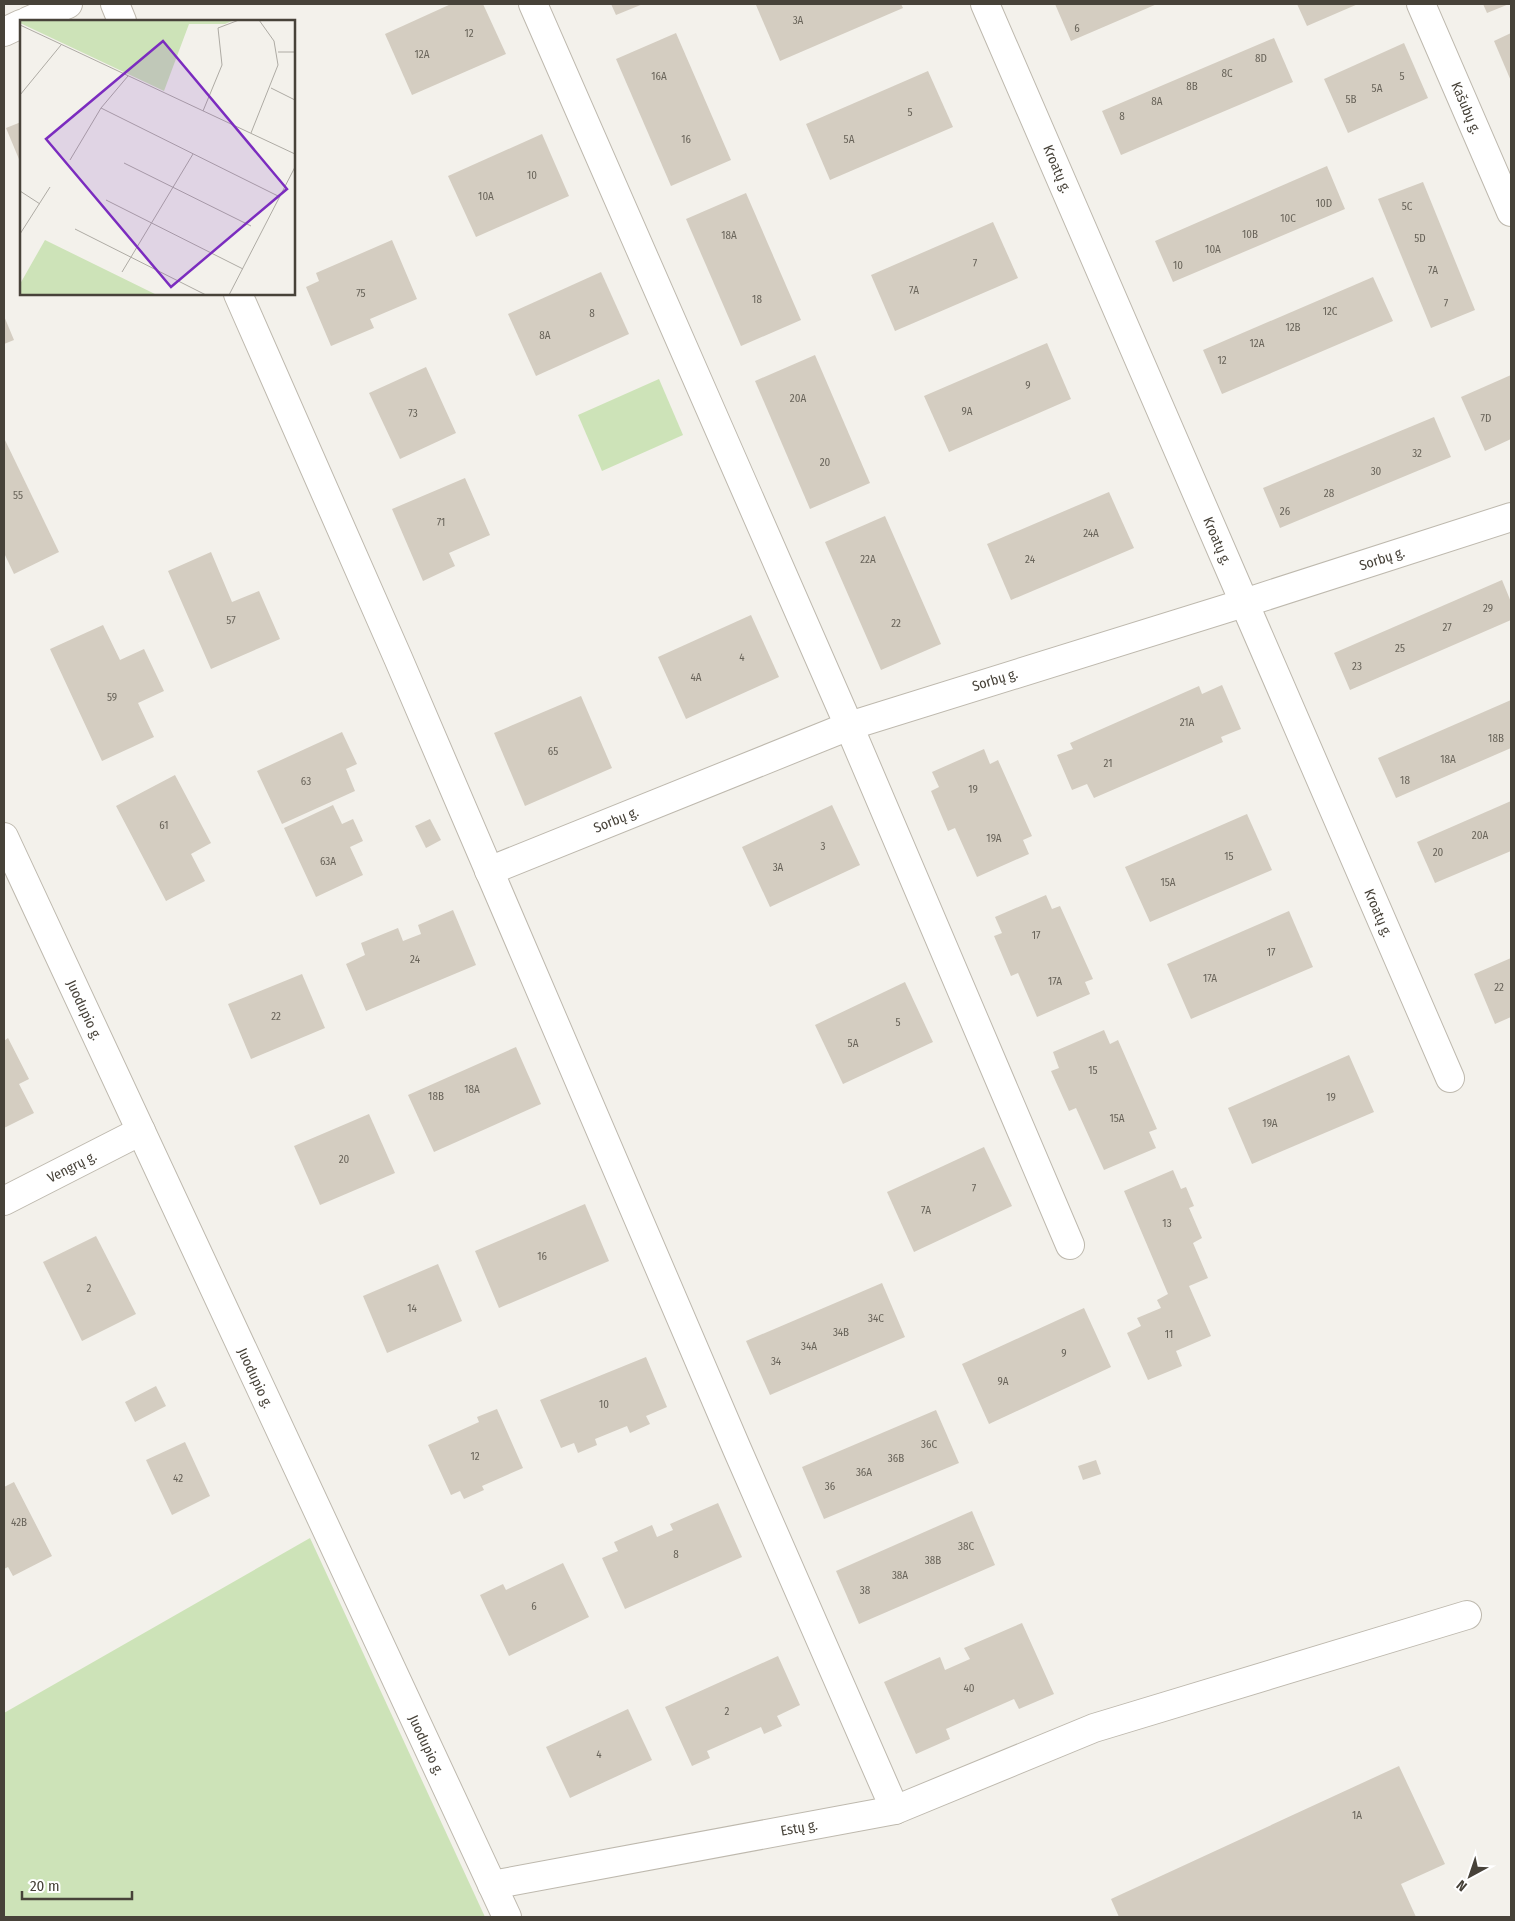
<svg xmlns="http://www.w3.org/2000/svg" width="1515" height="1921" font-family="'Fira Sans Condensed',sans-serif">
	<rect width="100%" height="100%" fill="#f3f1eb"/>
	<!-- green -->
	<g fill="#cde3b8">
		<path d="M659,379L683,435L602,471L578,415Z"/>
		<path d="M310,1538L485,1917H4V1713Z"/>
	</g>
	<!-- building -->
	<g fill="#d4cdc1">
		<path d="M451,4H483L506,54L412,95L385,34Z"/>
		<path d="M611,4H643L616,15Z"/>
		<path d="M759,4H901L903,8L780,61L756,5Z"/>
		<path d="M1055,4H1157L1071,41Z"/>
		<path d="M1297,4H1358L1307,26Z"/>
		<path d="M1483,4H1509L1487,13Z"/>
		<path d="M676,33L731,160L671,186L616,59Z"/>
		<path d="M1511,33V81L1494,41Z"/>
		<path d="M1274,38L1293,82L1121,155L1102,111Z"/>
		<path d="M1404,43L1428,98L1348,133L1324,79Z"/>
		<path d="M928,71L953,127L830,180L806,124Z"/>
		<path d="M21,122V164L6,128Z"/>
		<path d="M542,134L569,196L476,237L448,176Z"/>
		<path d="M1327,166L1345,209L1173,282L1155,241Z"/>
		<path d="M1423,182L1475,310L1431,328L1378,199Z"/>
		<path d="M746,193L801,320L741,346L686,219Z"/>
		<path d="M993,222L1018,278L895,331L871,275Z"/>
		<path d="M392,240L417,299L370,319L374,328L331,346L306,287L319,281L316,273Z"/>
		<path d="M601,272L629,334L536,376L508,314Z"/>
		<path d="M1373,277L1393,321L1222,394L1203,350Z"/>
		<path d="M4,316L14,340L4,344Z"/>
		<path d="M1047,343L1071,399L949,452L924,396Z"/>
		<path d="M815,355L870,483L810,509L755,381Z"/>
		<path d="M426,367L456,433L400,459L369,393Z"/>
		<path d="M1511,375V439L1485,451L1461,397Z"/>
		<path d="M1434,417L1451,457L1280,528L1263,488Z"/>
		<path d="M4,438L59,552L14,574L4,553Z"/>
		<path d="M465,478L490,535L449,553L455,566L423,581L392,509Z"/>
		<path d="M1109,492L1134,548L1011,600L987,544Z"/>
		<path d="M885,516L941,644L881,670L825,542Z"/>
		<path d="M211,552L232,602L259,591L280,639L211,669L168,571Z"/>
		<path d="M1502,580L1511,602V620L1350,690L1334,653Z"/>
		<path d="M751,615L779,677L686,719L658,657Z"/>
		<path d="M103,625L120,660L144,649L164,691L138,703L154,737L102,761L50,649Z"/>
		<path d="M1222,685L1241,729L1221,737L1223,742L1094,798L1087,784L1072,790L1057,755L1073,749L1070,743L1199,686L1202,694Z"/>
		<path d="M581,696L612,768L525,806L494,733Z"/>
		<path d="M1511,700V748L1396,798L1378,758Z"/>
		<path d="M342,732L357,764L346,769L355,791L282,824L257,771Z"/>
		<path d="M984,749L990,764L998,760L1032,836L1023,840L1029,854L977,877L955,828L948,831L931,791L939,787L932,772Z"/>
		<path d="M175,775L211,843L191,854L205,881L166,901L116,806Z"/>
		<path d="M1511,801V851L1435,883L1417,842Z"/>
		<path d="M333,805L342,824L353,819L363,841L350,847L363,875L316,897L284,828Z"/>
		<path d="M832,805L860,865L770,907L742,847Z"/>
		<path d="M1247,814L1272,870L1150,922L1125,867Z"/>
		<path d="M430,819L441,840L426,848L415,826Z"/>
		<path d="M1046,895L1052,909L1060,906L1093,979L1085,982L1090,994L1037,1017L1018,973L1011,976L994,936L1002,933L995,917Z"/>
		<path d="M453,910L476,965L366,1011L346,964L365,955L361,943L398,928L403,941L421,934L418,925Z"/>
		<path d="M1289,911L1313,967L1191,1019L1167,964Z"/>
		<path d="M1511,958V1017L1495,1024L1474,974Z"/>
		<path d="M302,974L325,1028L251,1059L228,1004Z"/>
		<path d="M905,982L933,1042L843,1084L815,1025Z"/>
		<path d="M1104,1030L1110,1044L1118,1040L1157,1129L1149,1132L1156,1148L1104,1170L1076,1108L1069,1111L1051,1071L1059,1068L1053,1052Z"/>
		<path d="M8,1038L29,1079L19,1084L34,1113L4,1128V1041Z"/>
		<path d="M516,1047L541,1104L434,1152L408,1095Z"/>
		<path d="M1349,1055L1374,1112L1252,1164L1228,1108Z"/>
		<path d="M369,1114L395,1173L320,1205L294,1146Z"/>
		<path d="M984,1147L1012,1206L914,1252L887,1192Z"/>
		<path d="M1173,1170L1181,1189L1186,1187L1194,1206L1189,1208L1202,1238L1193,1243L1208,1278L1189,1286L1211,1336L1176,1351L1182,1366L1148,1380L1127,1333L1141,1326L1137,1318L1161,1308L1157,1300L1168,1294L1124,1191Z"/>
		<path d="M585,1204L609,1261L499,1308L475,1251Z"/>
		<path d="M96,1236L136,1314L82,1341L43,1262Z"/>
		<path d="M438,1264L462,1321L387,1353L363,1296Z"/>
		<path d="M882,1283L905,1337L770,1395L746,1341Z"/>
		<path d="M1084,1308L1111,1367L989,1424L962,1364Z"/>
		<path d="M646,1357L667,1407L646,1416L650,1424L630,1433L627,1426L595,1439L597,1445L578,1453L574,1443L561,1448L540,1400Z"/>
		<path d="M156,1386L166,1406L135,1422L125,1402Z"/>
		<path d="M497,1409L523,1468L482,1486L484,1490L464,1499L460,1491L451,1495L428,1445L479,1422L477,1417Z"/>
		<path d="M936,1410L959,1463L824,1519L802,1467Z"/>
		<path d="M185,1442L210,1496L172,1515L146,1460Z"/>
		<path d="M1096,1460L1101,1474L1083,1480L1078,1466Z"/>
		<path d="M14,1482L52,1556L13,1576L8,1567L4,1569V1487Z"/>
		<path d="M718,1503L742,1557L625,1609L602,1558L618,1551L614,1542L652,1525L657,1537L673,1530L670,1524Z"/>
		<path d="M972,1511L995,1565L859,1624L836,1571Z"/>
		<path d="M563,1563L589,1617L509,1656L480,1595L503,1584L506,1590Z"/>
		<path d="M1022,1623L1054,1694L1019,1709L1014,1699L946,1729L950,1739L916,1754L884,1682L940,1657L945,1670L970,1659L964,1648Z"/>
		<path d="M778,1656L800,1705L777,1716L782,1726L764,1734L761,1727L707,1751L710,1758L692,1766L665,1707Z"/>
		<path d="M628,1709L652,1760L570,1798L546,1747Z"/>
		<path d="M1399,1766L1445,1864L1401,1884L1416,1917H1119L1111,1899Z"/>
	</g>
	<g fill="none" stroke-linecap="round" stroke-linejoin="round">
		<defs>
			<g id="minor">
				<path d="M115,4L122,21"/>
				<path d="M533,4L849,726L1070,1245"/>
				<path d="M985,4L1450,1078"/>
				<path d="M1421,4L1511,212"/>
				<path d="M28,21L68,4"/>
				<path d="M4,32L21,24"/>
				<path d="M238,294L398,658L737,1449L895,1810"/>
				<path d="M4,837L507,1917"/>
				<path d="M489,871L849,726L1244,603L1511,517"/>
				<path d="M4,1201L141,1131"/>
				<path d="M492,1885L895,1810L1094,1728L1467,1615"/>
			</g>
		</defs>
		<!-- minor casing -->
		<use href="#minor" stroke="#beb9ae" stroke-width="30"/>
		<!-- minor -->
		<use href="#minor" stroke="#fff" stroke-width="28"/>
	</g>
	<g text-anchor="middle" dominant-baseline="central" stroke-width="4" stroke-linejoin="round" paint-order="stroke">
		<!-- number labels -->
		<g font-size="11" fill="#6a655b">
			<text x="798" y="20">3A</text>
			<text x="1077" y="28">6</text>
			<text x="469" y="33">12</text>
			<text x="422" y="54">12A</text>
			<text x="1261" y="58">8D</text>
			<text x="1227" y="73">8C</text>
			<text x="659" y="76">16A</text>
			<text x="1402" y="76">5</text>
			<text x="1192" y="86">8B</text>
			<text x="1377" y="88">5A</text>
			<text x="1351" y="99">5B</text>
			<text x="1157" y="101">8A</text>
			<text x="910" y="112">5</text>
			<text x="1122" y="116">8</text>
			<text x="686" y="139">16</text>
			<text x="849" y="139">5A</text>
			<text x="532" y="175">10</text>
			<text x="486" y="196">10A</text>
			<text x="1324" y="203">10D</text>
			<text x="1407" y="206">5C</text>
			<text x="1288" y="218">10C</text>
			<text x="1250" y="234">10B</text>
			<text x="729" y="235">18A</text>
			<text x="1420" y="238">5D</text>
			<text x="1213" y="249">10A</text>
			<text x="975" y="263">7</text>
			<text x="1178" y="265">10</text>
			<text x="1433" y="270">7A</text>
			<text x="914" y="290">7A</text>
			<text x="361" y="293">75</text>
			<text x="757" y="299">18</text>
			<text x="1446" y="303">7</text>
			<text x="1330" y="311">12C</text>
			<text x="592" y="313">8</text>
			<text x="1293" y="327">12B</text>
			<text x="545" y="335">8A</text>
			<text x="1257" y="343">12A</text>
			<text x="1222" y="360">12</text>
			<text x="1028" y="385">9</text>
			<text x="798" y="398">20A</text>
			<text x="967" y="411">9A</text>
			<text x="413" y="413">73</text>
			<text x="1486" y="418">7D</text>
			<text x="1417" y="453">32</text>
			<text x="825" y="462">20</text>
			<text x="1376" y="471">30</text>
			<text x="1329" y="493">28</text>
			<text x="18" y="495">55</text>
			<text x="1285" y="511">26</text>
			<text x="441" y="522">71</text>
			<text x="1091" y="533">24A</text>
			<text x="868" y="559">22A</text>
			<text x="1030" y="559">24</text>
			<text x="1488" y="608">29</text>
			<text x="231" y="620">57</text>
			<text x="896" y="623">22</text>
			<text x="1447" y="627">27</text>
			<text x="1400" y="648">25</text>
			<text x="742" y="657">4</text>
			<text x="1357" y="666">23</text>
			<text x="696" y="677">4A</text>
			<text x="112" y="697">59</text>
			<text x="1187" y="722">21A</text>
			<text x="1496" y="738">18B</text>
			<text x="553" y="751">65</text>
			<text x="1448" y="759">18A</text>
			<text x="1108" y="763">21</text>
			<text x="1405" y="780">18</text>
			<text x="306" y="781">63</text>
			<text x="973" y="789">19</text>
			<text x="164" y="825">61</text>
			<text x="1480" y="835">20A</text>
			<text x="994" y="838">19A</text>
			<text x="823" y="846">3</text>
			<text x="1438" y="852">20</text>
			<text x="1229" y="856">15</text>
			<text x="328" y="861">63A</text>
			<text x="778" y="867">3A</text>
			<text x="1168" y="882">15A</text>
			<text x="1036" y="935">17</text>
			<text x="1271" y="952">17</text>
			<text x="415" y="959">24</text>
			<text x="1210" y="978">17A</text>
			<text x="1055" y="981">17A</text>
			<text x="1499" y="987">22</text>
			<text x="276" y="1016">22</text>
			<text x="898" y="1022">5</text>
			<text x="853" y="1043">5A</text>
			<text x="1093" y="1070">15</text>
			<text x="472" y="1089">18A</text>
			<text x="436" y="1096">18B</text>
			<text x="1331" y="1097">19</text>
			<text x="1117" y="1118">15A</text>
			<text x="1270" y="1123">19A</text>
			<text x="344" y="1159">20</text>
			<text x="974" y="1188">7</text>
			<text x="926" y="1210">7A</text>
			<text x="1167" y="1223">13</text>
			<text x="542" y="1256">16</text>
			<text x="89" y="1288">2</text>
			<text x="412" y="1308">14</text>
			<text x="876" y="1318">34C</text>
			<text x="841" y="1332">34B</text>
			<text x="1169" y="1334">11</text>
			<text x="809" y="1346">34A</text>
			<text x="1064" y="1353">9</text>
			<text x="776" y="1361">34</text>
			<text x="1003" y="1381">9A</text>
			<text x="604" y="1404">10</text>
			<text x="929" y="1444">36C</text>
			<text x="475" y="1456">12</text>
			<text x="896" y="1458">36B</text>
			<text x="864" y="1472">36A</text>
			<text x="178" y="1478">42</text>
			<text x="830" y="1486">36</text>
			<text x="19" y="1522">42B</text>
			<text x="966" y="1546">38C</text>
			<text x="676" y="1554">8</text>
			<text x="933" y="1560">38B</text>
			<text x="900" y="1575">38A</text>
			<text x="865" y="1590">38</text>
			<text x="534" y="1606">6</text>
			<text x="969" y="1688">40</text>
			<text x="727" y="1711">2</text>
			<text x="599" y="1754">4</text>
			<text x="1357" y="1815">1A</text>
		</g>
		<!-- street labels -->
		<g font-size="14" fill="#474239" stroke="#fff">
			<text transform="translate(1466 108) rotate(67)">Kašubų g.</text>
			<text transform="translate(1057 169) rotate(67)">Kroatų g.</text>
			<text transform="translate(1217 541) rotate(67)">Kroatų g.</text>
			<text transform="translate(1382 559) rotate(-18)">Sorbų g.</text>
			<text transform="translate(995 680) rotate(-17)">Sorbų g.</text>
			<text transform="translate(616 820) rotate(-22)">Sorbų g.</text>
			<text transform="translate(1378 913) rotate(67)">Kroatų g.</text>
			<text transform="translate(84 1010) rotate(65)">Juodupio g.</text>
			<text transform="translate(72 1167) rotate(-27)">Vengrų g.</text>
			<text transform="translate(255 1378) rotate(65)">Juodupio g.</text>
			<text transform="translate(426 1745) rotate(65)">Juodupio g.</text>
			<text transform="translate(799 1828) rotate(-10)">Estų g.</text>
		</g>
	</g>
	<!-- overview -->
	<g transform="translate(20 20)">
		<rect width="275" height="275" fill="#f3f1eb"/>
		<path d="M0,0H214L205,4H169L144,71L0,3ZM25,220L137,275H0V264Z" fill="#cde3b8"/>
		<path fill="none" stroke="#aeaba4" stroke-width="1" d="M0,5L275,134M258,32H275M251,68L275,80M0,75L41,25M81,88L260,177M183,91L202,45L198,8L219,0M231,113L258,45L254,21L239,0M50,140L81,88L108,56M104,143L231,206M0,171L20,184M86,180L223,249M55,209L186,275M0,214L30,167M102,252L173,134M209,275L275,147"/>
		<path fill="#7b2cbf" fill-opacity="0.15" stroke="#7b2cbf" stroke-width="2.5" d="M143,21L267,169L151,267L26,119Z"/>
		<rect width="275" height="275" fill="none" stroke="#474239" stroke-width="2.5"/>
	</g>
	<!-- border -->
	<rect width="1515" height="1921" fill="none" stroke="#474239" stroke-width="10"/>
	<!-- north arrow -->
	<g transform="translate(1470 1876) rotate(220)" stroke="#ffffff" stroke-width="4" paint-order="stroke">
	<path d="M0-4L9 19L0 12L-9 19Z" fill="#474239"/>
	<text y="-8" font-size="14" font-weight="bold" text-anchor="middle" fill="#474239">N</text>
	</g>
	<!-- scale -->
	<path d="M22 1891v8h110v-8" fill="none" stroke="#474239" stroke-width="2.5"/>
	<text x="30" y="1891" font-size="15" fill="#474239" stroke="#ffffff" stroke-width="4" paint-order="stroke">20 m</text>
</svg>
